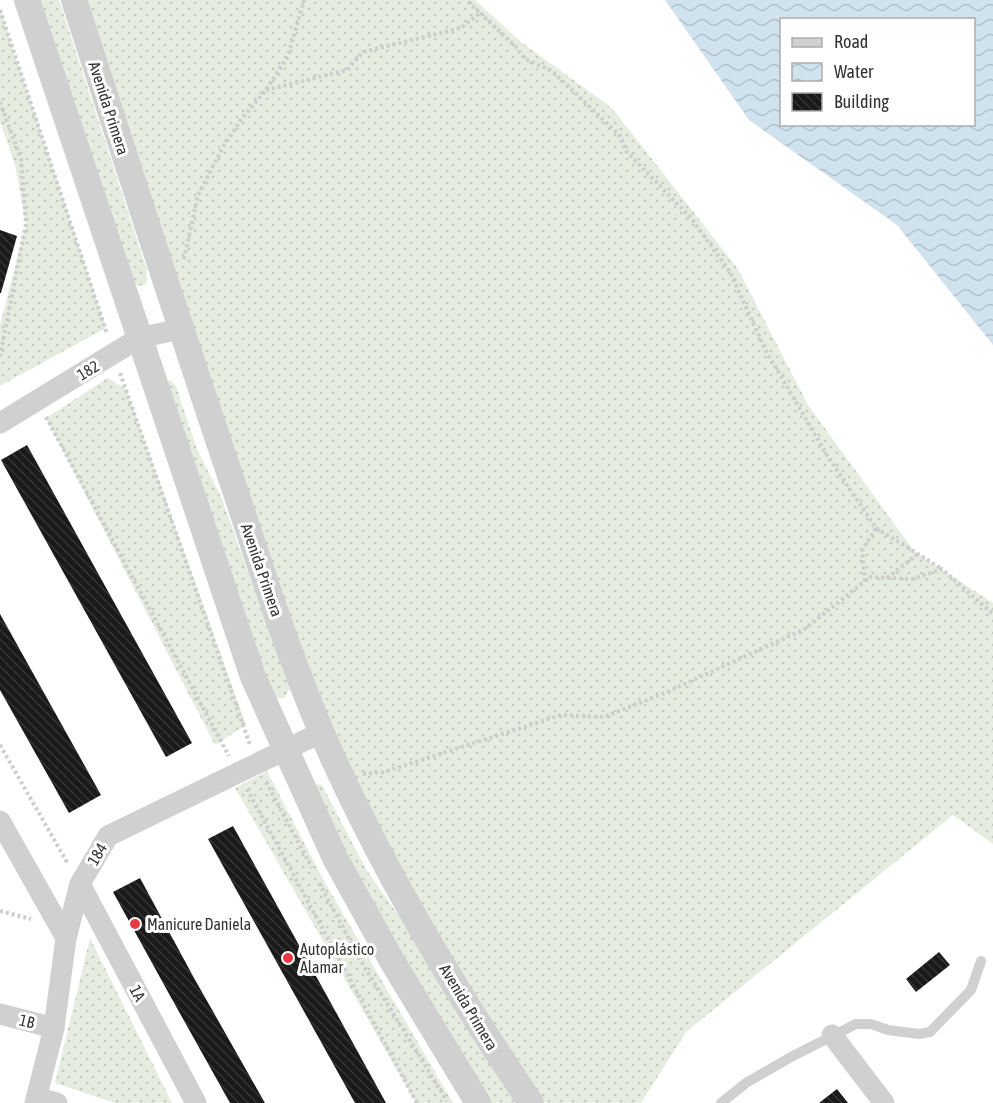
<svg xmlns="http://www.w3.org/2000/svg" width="993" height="1103" font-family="'Asap Condensed',sans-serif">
	<defs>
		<pattern id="grass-dots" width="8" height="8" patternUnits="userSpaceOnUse" patternTransform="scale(1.5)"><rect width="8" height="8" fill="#e6ecdf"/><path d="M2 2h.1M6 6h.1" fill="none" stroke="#c6cbc0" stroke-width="1.8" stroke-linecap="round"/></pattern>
		<pattern id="water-waves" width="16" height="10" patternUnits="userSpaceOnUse" patternTransform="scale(1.5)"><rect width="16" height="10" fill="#cfe2ee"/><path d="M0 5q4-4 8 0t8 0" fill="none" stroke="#b2c2cd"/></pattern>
		<pattern id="building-back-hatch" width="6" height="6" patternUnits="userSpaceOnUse" patternTransform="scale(1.5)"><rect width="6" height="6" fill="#1a1a1a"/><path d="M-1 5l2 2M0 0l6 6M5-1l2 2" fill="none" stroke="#333"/></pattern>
	</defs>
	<rect width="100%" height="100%" fill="#fff"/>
	<!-- grass -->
	<g fill="url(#grass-dots)">
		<path d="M40,0H59L147,270L146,284L139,286L132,282Z"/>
		<path d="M81,0H475L521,42L612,108L738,269L808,405L914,551L993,603V844L953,815L686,1032L641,1103H544L475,1007L319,727Z"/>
		<path d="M0,9L106,328L0,386V325L26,224L15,165L0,122Z"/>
		<path d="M108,378L126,389L246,725L215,745L46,418Z"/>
		<path d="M171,380L176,386L197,449L222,499L290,689L284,698H276L269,689L166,381Z"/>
		<path d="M267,771L324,881L453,1103H416L235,788Z"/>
		<path d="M316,784L322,785L366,869L412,935L468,1030L515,1103H490L369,897L315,790Z"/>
		<path d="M90,938L172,1103H115L55,1083Z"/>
	</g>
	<!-- water -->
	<path fill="url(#water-waves)" fill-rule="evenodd" d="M665,0H993V345L897,225L749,120ZM782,20H974V124H782Z"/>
	<!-- building -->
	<g fill="url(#building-back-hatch)">
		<path d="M0,230L17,236L1,293H0Z"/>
		<path d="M27,445L192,743L166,757L1,460Z"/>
		<path d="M0,614L101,795L69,813L0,690Z"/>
		<path d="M233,826L284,918L386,1103H355L208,839Z"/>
		<path d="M140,878L194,978L265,1103H230L168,992L113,892Z"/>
		<path d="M939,952L950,965L916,992L906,979Z"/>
		<path d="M837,1089L848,1103H819Z"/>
	</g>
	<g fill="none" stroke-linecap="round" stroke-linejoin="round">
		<!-- path -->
		<g stroke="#cdcdcd" stroke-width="4" stroke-dasharray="3 3" stroke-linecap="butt">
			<path d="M0,10L107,334"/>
			<path d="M480,13L515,46L525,59L552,71L590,107L620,136L626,151L691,218L730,272L765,349L828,457L876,528L862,551L865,581"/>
			<path d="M266,90L347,70L363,52L461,28L480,13L466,0"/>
			<path d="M0,102L21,159L26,224L0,356"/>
			<path d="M184,259L198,195L223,147L242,118L266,90L288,56L304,0"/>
			<path d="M120,373L250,745"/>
			<path d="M46,417L229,756"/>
			<path d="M876,528L942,569"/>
			<path d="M887,578L918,554"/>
			<path d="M0,745L68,864"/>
			<path d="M363,774L384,772L561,715L604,717L667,692L805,629L870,577L912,579L942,569L993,614"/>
			<path d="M266,782L312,868"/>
			<path d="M247,789L417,1103"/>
			<path d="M319,883L362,963L447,1101"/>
			<path d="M0,911L31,919"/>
		</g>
		<!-- service -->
		<path stroke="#d0d0d0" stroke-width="10" d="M721,1103L746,1083L791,1057L856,1024H871L888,1030L919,1034L930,1032L971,990L981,961"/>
		<!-- minor -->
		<g stroke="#d0d0d0" stroke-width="21">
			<path d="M0,423L139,338L180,329"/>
			<path d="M0,821L66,938"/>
			<path d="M80,884L196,1103"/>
			<path d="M0,1014L54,1028"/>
			<path d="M832,1035L884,1103"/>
			<path d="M37,1097L57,1103"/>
			<path d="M35,1103L54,1028L66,938L80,884L108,836L322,732"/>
		</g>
		<!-- tertiary -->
		<g stroke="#d0d0d0" stroke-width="26">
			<path d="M27,0L253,677L335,858L392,961L478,1103"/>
			<path d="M74,0C127,162 179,325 234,487C261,568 287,651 321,731C377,860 452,987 531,1103"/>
		</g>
	</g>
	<!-- markers -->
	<g fill="#e63946" stroke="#fff" stroke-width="2">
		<circle cx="135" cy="924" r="6"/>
		<circle cx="288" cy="958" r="6"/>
	</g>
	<g text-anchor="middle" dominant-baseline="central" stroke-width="6" stroke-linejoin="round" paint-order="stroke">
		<!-- street labels -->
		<g font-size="16" fill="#333" stroke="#fff">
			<text transform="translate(109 108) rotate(72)">Avenida Primera</text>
			<text transform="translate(88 370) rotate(-31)">182</text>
			<text transform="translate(262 570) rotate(71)">Avenida Primera</text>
			<text transform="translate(97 854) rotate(-60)">184</text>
			<text transform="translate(138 993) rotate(62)">1A</text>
			<text transform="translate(469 1007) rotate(59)">Avenida Primera</text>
			<text transform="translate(27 1021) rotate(14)">1B</text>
		</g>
		<!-- poi labels -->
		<g font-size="16" fill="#333" stroke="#fff" text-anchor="start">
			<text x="147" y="924">Manicure Daniela</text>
			<text x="300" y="949">Autoplástico<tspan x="300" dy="18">Alamar</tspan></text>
		</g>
	</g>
	<!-- legend -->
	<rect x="780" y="18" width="195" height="108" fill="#ffffff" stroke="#adadad" stroke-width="1.5"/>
	<rect x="792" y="38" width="30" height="9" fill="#d0d0d0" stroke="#adadad" stroke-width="1.5"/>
	<text x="834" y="48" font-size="18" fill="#333333">Road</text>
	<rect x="792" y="63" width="30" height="18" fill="url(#water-waves)" stroke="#adadad" stroke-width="1.5"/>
	<text x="834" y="78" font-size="18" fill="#333333">Water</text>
	<rect x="792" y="93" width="30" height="18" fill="url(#building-back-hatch)" stroke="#adadad" stroke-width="1.5"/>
	<text x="834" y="108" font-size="18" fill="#333333">Building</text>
</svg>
